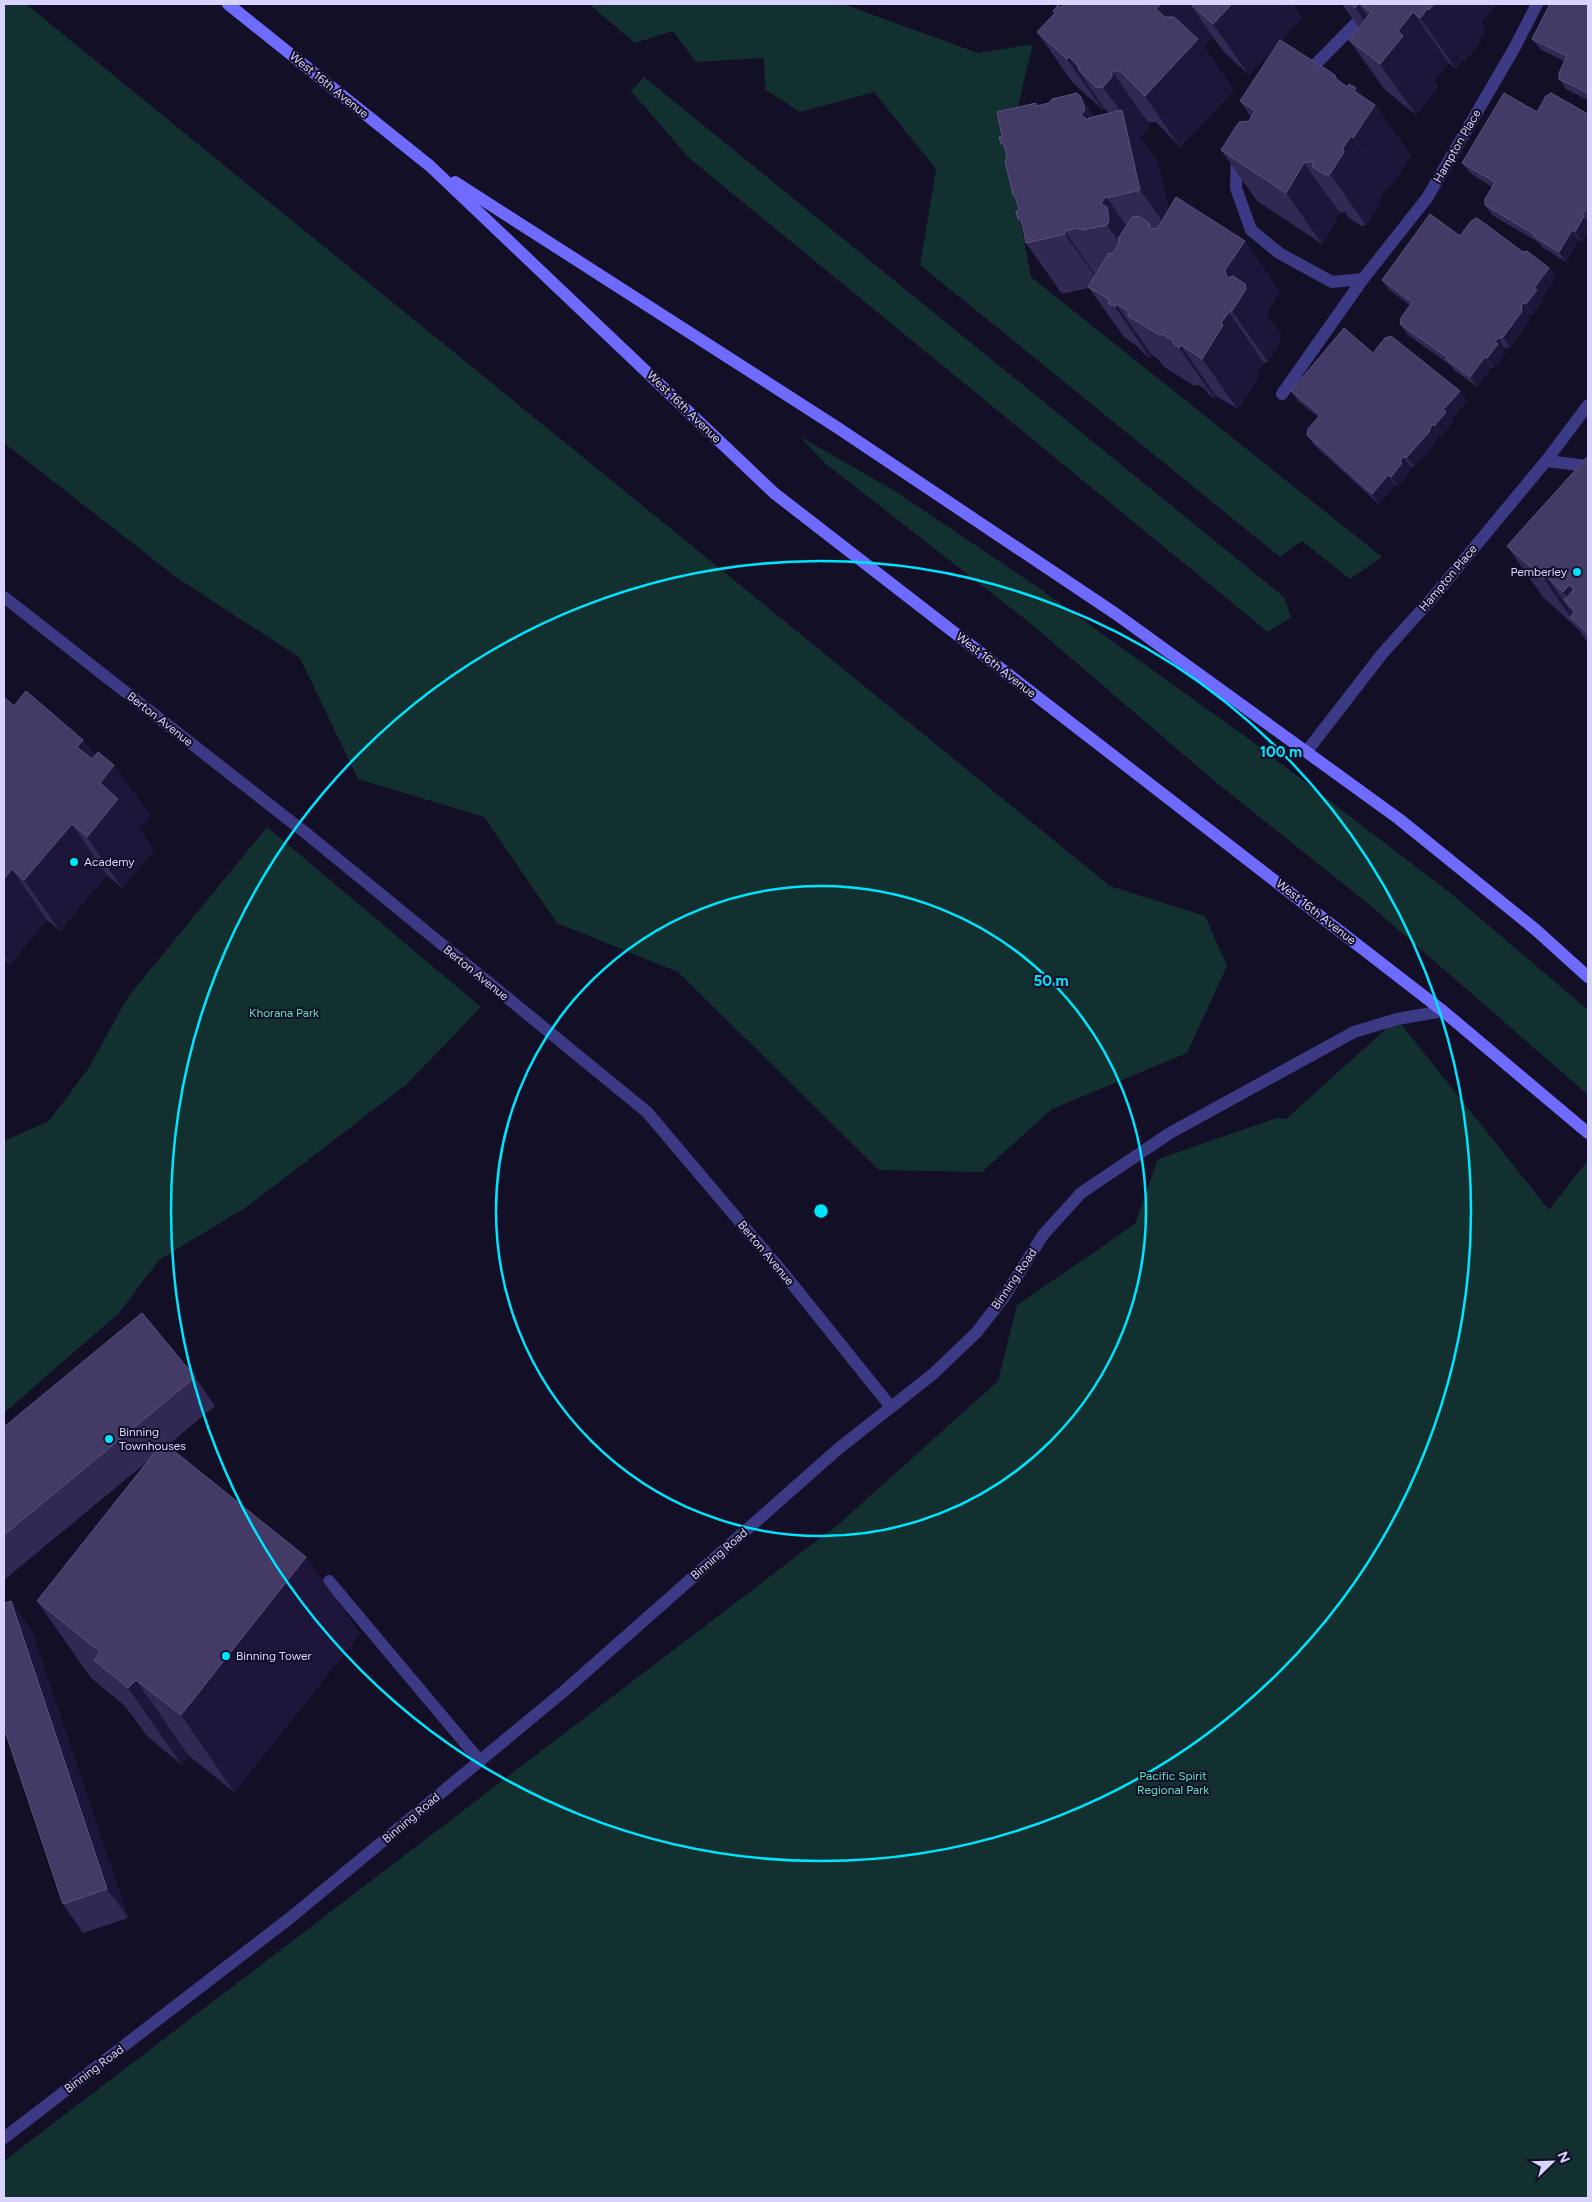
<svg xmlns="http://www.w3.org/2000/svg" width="1592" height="2202" font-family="Figtree,sans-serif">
	<rect width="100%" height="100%" fill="#130f26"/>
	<!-- green -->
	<g fill="#12302f">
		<path d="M4,4H26L1110,886L1205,916L1227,966L1187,1053L1052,1109L982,1172L879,1170L678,972L557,923L484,817L358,779L300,658L176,577L4,443Z"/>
		<path d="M589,4H843L978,53L1033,44L1007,152L1031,277L1382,557L1350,579L1302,541L1280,557L920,265L936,169L874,92L800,112L765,89L764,58L696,62L673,31L635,43Z"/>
		<path d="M644,77L1284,597L1291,617L1268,632L689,158L631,91Z"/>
		<path d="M799,436L895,491L1033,584L1250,740L1453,895L1588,1010V1095L1371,906L1212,779L1030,623L826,464Z"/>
		<path d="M267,827L481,1007L407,1084L248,1206L159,1260L119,1313L4,1413V1141L49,1121L88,1069L128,997Z"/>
		<path d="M1397,1019L1549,1210L1588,1160V2198H4V2161L840,1523L998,1381L1017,1305L1135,1224L1158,1159L1277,1118L1286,1119Z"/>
	</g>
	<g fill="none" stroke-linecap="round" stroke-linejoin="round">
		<!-- lane -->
		<g stroke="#3d3a85" stroke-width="12">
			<path d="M1305,75L1375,4"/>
			<path d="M1237,157L1236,188L1251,230L1279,253L1332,282L1363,279L1427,198L1515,47L1537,4"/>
			<path d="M1282,394L1363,279"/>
			<path d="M1546,461L1588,466"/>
			<path d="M329,1581L480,1761"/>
		</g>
		<!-- street -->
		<g stroke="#3d3a85" stroke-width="12">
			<path d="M4,597L307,834L647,1112L785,1275L891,1407"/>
			<path d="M1307,751L1382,654L1434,596L1546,461L1588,405"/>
			<path d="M4,2138L290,1918L563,1692L838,1449L933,1374L976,1333L1004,1297L1043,1235L1081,1193L1170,1133L1354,1032L1397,1019L1443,1011"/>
		</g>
		<!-- secondary -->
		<g stroke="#6f6bff" stroke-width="12">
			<path d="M228,4L430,166L774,493L1443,1011L1588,1133"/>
			<path d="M455,182L838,428L1116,614L1399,819L1536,930L1588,977"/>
		</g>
	</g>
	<!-- wall -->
	<g fill="#312854">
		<path d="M1064,4H1292L1302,18L1281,40L1335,75L1340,81L1375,105L1411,155L1389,189L1387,187L1379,199L1380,203L1366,225L1361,226L1349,218L1345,212L1340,213L1322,244L1257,201L1221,150L1249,121L1251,117L1240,101L1278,44L1249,75L1224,52L1213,37L1204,47L1234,90L1180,147L1156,122H1148V128L1140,137L1157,161L1169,210L1245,241L1280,292L1266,314L1281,335V340L1268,362L1264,363L1257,373L1259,376L1238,409L1216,396L1215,399L1208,394L1205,389L1198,385L1195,386L1164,367L1158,359L1152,355L1150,358L1143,353L1138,347L1124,337L1089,288L1062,294L1026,243L1023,226L1018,219L1019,211L1017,201L1013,195L1007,157L1006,151L1001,144L1002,136L1038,105L1095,116L1109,113L1104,108L1103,110L1073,83L1037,32Z"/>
		<path d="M1342,4H1494L1495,5L1481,22L1486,30L1479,39L1481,41L1465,61L1463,59L1456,69L1449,63L1434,81L1438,87L1416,115L1385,90L1349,40L1359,28Z"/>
		<path d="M1588,4V100L1566,89L1559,79L1564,61L1540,49L1532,39Z"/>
		<path d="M1537,112L1588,114V231L1582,242L1579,240L1566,262L1542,247L1538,242L1492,215L1485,205L1492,187L1470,173L1462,163Z"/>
		<path d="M1523,252L1549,268L1556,278L1542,297L1544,300L1533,314L1531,313L1528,317L1529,321L1510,347L1505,348L1503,351L1505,354L1494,368L1492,367L1477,387L1454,370L1450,365L1407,334L1400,324L1410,305L1389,290L1382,280Z"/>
		<path d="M1373,353L1467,401L1451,420L1453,422L1441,436L1439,434L1436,442L1414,467H1411L1407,471L1409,473L1398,487L1395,485L1379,504L1314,445L1307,435L1318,417L1298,401L1291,391Z"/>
		<path d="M1588,456V643L1579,630L1543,597L1507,546Z"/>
		<path d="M4,697L14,706L83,740L95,756L114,765L150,816L139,829L154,850L122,888L107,875L60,931L47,920L10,964L4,959Z"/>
		<path d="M195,1377L215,1406L167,1446L306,1557L360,1634L234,1792L189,1756L182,1765L148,1737L125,1706L91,1678L37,1601L148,1461L4,1580V1427Z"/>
		<path d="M11,1601L31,1630L128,1918L83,1933L63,1904Z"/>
	</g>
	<!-- shaded-wall -->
	<g fill="#1d163a">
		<path d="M1161,4H1190L1213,37L1204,47L1234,90L1180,147L1145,96L1156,9Z"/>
		<path d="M1232,4H1292L1302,18L1249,75L1213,24Z"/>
		<path d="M1358,4H1359L1392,50L1398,31L1413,12L1449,63L1434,81L1438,87L1416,115L1380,64L1388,54L1355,8Z"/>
		<path d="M1434,4H1494L1495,5L1481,22L1486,30L1479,39L1481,41L1465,61L1429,10Z"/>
		<path d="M1428,8L1463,59L1456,69L1420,18Z"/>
		<path d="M1069,57L1104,108L1103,110L1067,59Z"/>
		<path d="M1112,71L1148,122V128L1140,137L1157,161L1176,241L1140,190L1123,115L1103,87Z"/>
		<path d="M1335,75L1366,119L1354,91L1356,88L1371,111L1375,105L1411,155L1389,189L1353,138Z"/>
		<path d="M1081,97L1117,148L1081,115Z"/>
		<path d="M1351,136L1387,187L1379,199L1380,203L1366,225L1330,174L1343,148Z"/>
		<path d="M1304,163L1340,213L1322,244L1286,193Z"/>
		<path d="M1106,196L1141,247L1142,276L1107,225L1101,204Z"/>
		<path d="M1584,216L1588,222V231L1582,242L1575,232Z"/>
		<path d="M1572,230L1579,240L1566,262L1559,252Z"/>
		<path d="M1065,231L1100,282L1101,285L1065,234Z"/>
		<path d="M1245,241L1280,292L1266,314L1281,335V340L1268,362L1232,311L1225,270Z"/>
		<path d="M1549,268L1556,278L1542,297L1544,300L1533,314L1526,304L1534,288Z"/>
		<path d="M1524,303L1531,313L1528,317L1529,321L1510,347L1503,337Z"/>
		<path d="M1116,304L1152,355L1150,358L1115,307Z"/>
		<path d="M1229,312L1264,363L1257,373L1259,376L1238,409L1202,359L1221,323Z"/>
		<path d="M1498,338L1505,348L1503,351L1505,354L1494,368L1487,358L1495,342Z"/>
		<path d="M1181,345L1216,396L1215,399L1179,348Z"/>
		<path d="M1485,357L1492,367L1477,387L1470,377Z"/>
		<path d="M1460,391L1467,401L1451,420L1453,422L1441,436L1434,426L1443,410Z"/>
		<path d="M1432,424L1439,434L1436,442L1414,467L1407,457Z"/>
		<path d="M1403,457L1411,467L1407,471L1409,473L1398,487L1391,477L1400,461Z"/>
		<path d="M1388,475L1395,485L1379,504L1372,494Z"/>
		<path d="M1546,576L1582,627L1571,618L1544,579Z"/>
		<path d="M1569,585L1588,612V627L1563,592Z"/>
		<path d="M83,740L107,774L114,765L150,816L139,829L154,850L122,888L87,837L100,783L77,747Z"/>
		<path d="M72,824L107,875L60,931L24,880Z"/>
		<path d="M12,869L47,920L10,964L4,955V879Z"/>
		<path d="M306,1557L360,1634L234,1792L181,1715Z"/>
		<path d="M11,1601L31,1630L128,1918L107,1889Z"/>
		<path d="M136,1680L189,1756L182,1765L128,1688Z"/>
	</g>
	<!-- building -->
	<g fill="#433a66" stroke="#5a527e">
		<path d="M1064,4H1161L1156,9L1165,17H1174L1198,39L1145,96L1120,71H1112V77L1103,87L1097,88L1079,70V66L1069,57L1067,59L1037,32L1055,13L1053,11L1058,5L1060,8Z"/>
		<path d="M1191,4H1232L1213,24Z"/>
		<path d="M1350,4H1358L1355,8Z"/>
		<path d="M1360,4H1434L1429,10L1428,8L1420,18L1413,12L1398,31L1403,36L1380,64L1349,40L1371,12Z"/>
		<path d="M1550,4H1588V93L1559,79V73L1567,56L1532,39Z"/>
		<path d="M1280,40L1335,75L1336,79L1347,87L1349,84L1356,88L1354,91L1375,105L1353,138L1351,136L1343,148L1344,152L1330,174L1325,175L1313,167L1312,161L1304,163L1286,193L1221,150L1239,122L1249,121L1255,111L1240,101Z"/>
		<path d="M1077,93L1081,97L1085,110L1081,115L1088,120L1089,118L1122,110L1140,190L1107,198L1106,196L1101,204L1107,207L1109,220L1107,225L1082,230L1078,228L1065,231V234L1026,243L1021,219H1018L1016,211H1019L1016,198L1013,195L1005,161L1007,157L1004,144H1001L999,137L1002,136L997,112L1036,103V106L1049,103L1052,99Z"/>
		<path d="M1504,93L1537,112L1546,96L1551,93L1588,114V208L1581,215L1584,216L1575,232L1572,230L1559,252L1535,237L1534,234L1485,205V199L1495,182L1462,163Z"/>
		<path d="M1176,197L1245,241L1225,270L1227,278L1233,276L1245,284L1246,289L1232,311L1229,312L1221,323L1223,325L1202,359L1181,345L1179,348L1173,343L1174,341L1162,334L1159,335L1128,316V311L1116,304L1115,307L1108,303L1110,300L1088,287L1109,253L1112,254L1119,243L1118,239L1132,217L1138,216L1149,223L1150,229L1158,228Z"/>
		<path d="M1430,214L1460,236L1471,221L1477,218L1523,252L1527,251L1549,268L1534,288L1537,290L1526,304L1524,303L1521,306L1522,311L1503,337L1498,338L1495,342L1498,344L1487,358L1485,357L1470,377L1447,360V357L1400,324L1401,318L1412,302L1382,280Z"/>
		<path d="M1344,328L1373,353L1385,338L1391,336L1460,391L1443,410L1446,412L1434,426L1432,424L1429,432L1407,457H1403L1400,461L1402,463L1391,477L1388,475L1372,494L1307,435L1308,429L1320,415L1291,391Z"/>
		<path d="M1588,456V634L1570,617L1575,611L1564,600L1574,589L1569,585L1563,592L1546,576L1544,579L1507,546Z"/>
		<path d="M26,691L83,740L77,747L92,759L98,752L114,765L100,783L118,799L87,837L72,824L24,880L12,869L4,879V697L14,706Z"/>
		<path d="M142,1313L195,1377L4,1535V1427Z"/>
		<path d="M163,1442L306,1557L181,1715L136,1680L128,1688L94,1660L100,1652L37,1601Z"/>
		<path d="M11,1601L107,1889L63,1904L4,1728V1603Z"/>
	</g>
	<!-- distance rings -->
	<g fill="none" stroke="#00e5ff" stroke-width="2.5">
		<circle cx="821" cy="1211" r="325"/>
		<circle cx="821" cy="1211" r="650"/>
	</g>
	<!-- markers -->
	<g fill="#00e5ff" stroke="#130f26" stroke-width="2">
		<circle cx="1577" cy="572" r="5"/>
		<circle cx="74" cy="862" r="5"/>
		<circle cx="109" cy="1439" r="5"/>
		<circle cx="226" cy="1656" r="5"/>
	</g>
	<g text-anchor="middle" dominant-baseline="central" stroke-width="4" stroke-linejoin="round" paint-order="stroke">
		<!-- street labels -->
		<g font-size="12" fill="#d9d4ff" stroke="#130f26">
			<text transform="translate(329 85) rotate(39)">West 16th Avenue</text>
			<text transform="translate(1457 146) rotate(-60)">Hampton Place</text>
			<text transform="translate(684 407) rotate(44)">West 16th Avenue</text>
			<text transform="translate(1448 578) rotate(-50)">Hampton Place</text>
			<text transform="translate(996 665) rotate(38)">West 16th Avenue</text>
			<text transform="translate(160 719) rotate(38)">Berton Avenue</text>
			<text transform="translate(1316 912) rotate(38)">West 16th Avenue</text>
			<text transform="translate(476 973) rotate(39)">Berton Avenue</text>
			<text transform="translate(766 1253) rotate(50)">Berton Avenue</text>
			<text transform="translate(1014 1279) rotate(-56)">Binning Road</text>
			<text transform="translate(719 1554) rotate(-41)">Binning Road</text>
			<text transform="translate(411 1818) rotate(-40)">Binning Road</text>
			<text transform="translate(94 2069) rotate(-37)">Binning Road</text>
		</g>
		<!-- poi labels -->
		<g font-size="12" fill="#d9d4ff" stroke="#130f26" text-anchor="start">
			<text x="1567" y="572" text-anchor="end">Pemberley</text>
			<text x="84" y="862">Academy</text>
			<text x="119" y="1432">Binning<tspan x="119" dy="14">Townhouses</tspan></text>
			<text x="236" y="1656">Binning Tower</text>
		</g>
		<!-- park labels -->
		<g font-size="12" fill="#5fe0c0" stroke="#130f26">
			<text x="284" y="1013">Khorana Park</text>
			<text x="1173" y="1776">Pacific Spirit<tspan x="1173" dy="14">Regional Park</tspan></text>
		</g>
	</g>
	<circle cx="821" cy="1211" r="8" fill="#00e5ff" stroke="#130f26" stroke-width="2.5"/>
	<g font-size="15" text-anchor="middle" font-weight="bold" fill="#00e5ff" stroke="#130f26" stroke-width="4" stroke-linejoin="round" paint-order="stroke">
		<text x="1281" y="757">100 m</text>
		<text x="1051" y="986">50 m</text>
	</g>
	<!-- border -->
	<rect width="1592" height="2202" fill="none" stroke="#d9d4ff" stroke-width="10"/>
	<!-- north arrow -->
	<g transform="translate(1552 2162) rotate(67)" stroke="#130f26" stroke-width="4" paint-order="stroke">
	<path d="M0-4L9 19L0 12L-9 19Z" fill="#d9d4ff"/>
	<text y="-8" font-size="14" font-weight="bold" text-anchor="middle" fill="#d9d4ff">N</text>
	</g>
</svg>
